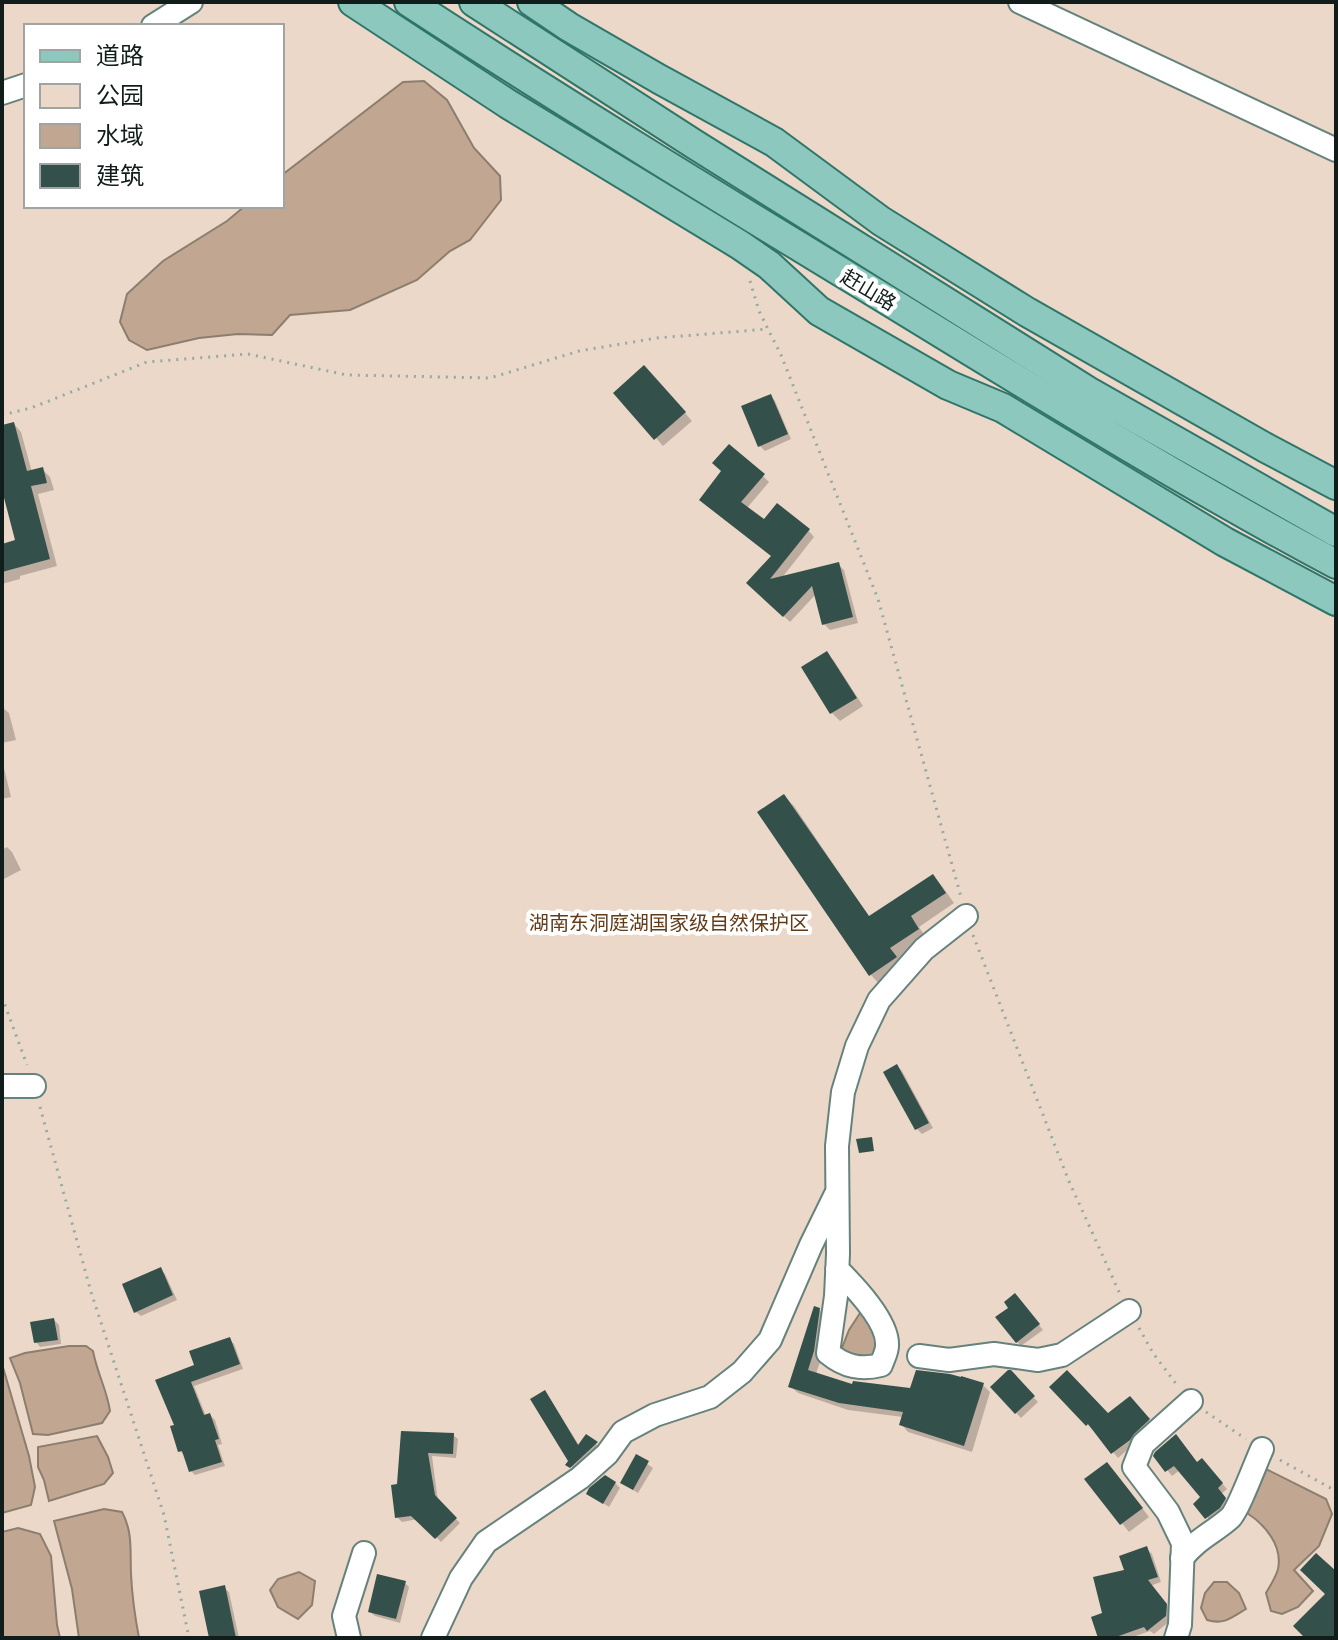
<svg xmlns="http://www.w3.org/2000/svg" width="1338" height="1640" font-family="Barlow,'Noto Sans SC',sans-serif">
	<rect width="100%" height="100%" fill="#ddfef7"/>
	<!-- green -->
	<path fill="#ecd8c9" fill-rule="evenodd" d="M2,2H1336V1638H2ZM26,26H282V206H26Z"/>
	<!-- water -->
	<g fill="#c1a792" stroke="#8c7e6e" stroke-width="2">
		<path d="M424,81L447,100L474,148L500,176L501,200L470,240L450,251L417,280L350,310L290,315L272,335L238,334L199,338L147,350L129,340L120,322L127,294L163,261L227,221L245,206H282V175L403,82Z"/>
		<path d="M862,1310L875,1324L877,1349L874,1358L848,1357L842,1348L849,1330Z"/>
		<path d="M69,1346H86L93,1351C97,1373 107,1390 110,1411L102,1423L48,1435L33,1434L20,1383L10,1358L25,1353Z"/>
		<path d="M2,1364L29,1456L35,1487L31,1505L2,1513Z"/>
		<path d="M97,1436L108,1457L113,1473L104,1484L49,1501L44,1480L38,1467V1447Z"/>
		<path d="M1266,1469L1326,1499L1332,1514L1319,1546L1294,1570L1313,1591L1298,1607L1282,1614L1271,1611L1266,1593C1270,1586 1276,1577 1278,1569C1283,1545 1264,1524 1247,1513Z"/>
		<path d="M104,1509L122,1512C133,1532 130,1552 131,1574C132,1595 135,1617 139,1638H79L72,1589L54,1521Z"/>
		<path d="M18,1528L40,1534L51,1556L57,1625L60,1638H2V1532Z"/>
		<path d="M299,1572L315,1581L312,1605L298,1619L278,1607L270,1590L278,1579Z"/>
		<path d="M1214,1582H1227L1239,1593L1246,1609C1231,1618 1224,1625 1207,1620L1201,1608L1205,1593Z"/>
	</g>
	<!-- shadow -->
	<g fill="#0003">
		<path d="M652,375L692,421L663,446L656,438Z"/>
		<path d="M770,396L775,401L791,439L765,451L760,446Z"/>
		<path d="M14,424L21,432L32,472L43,470L50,477L54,490L38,494L57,566L20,576V579L2,584V546L18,542L2,482V427Z"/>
		<path d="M763,476L769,482L747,508L765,522L808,530L814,537L781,579L838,564L844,570L858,623L830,630L824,624L816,594L790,622L749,583L773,557L708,506Z"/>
		<path d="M826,653L834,661L863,706L840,721L832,713L803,667Z"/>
		<path d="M2,707L9,713L16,740L2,743Z"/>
		<path d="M2,760L11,797L2,799Z"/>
		<path d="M784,796L794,806L870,918L933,876L942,886L954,903L919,927L927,939L899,959L905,968L880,985L871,975Z"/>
		<path d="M7,847L12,852L21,870L2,880V850Z"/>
		<path d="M897,1066L902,1071L933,1128L922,1134L917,1129L886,1072Z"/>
		<path d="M160,1269L165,1274L177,1300L141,1316L136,1312Z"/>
		<path d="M1020,1300L1043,1330L1021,1346L1016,1341L1011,1308Z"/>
		<path d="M819,1310L827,1317L821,1359L816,1374L854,1386L912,1391L983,1385L990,1392L972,1452L908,1432L901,1424L903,1417L848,1410L798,1393L790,1386Z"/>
		<path d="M54,1320L59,1325L61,1344L40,1347L36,1342Z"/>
		<path d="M229,1339L234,1344L243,1369L194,1386L206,1416L210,1415L215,1420L222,1444L218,1445L225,1466L195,1475L190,1470L185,1456L180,1451L176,1426L158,1381L196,1366Z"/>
		<path d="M1010,1372L1038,1402L1021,1418L992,1387Z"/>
		<path d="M1052,1387L1108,1416L1135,1403L1153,1425L1134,1444L1118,1458L1093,1428L1092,1429Z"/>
		<path d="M549,1397L580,1447L586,1437L601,1448L576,1471L568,1464L570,1461Z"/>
		<path d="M402,1433L453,1435L458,1439L456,1458L432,1456L438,1501L460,1523L441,1542L418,1519L402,1522L397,1517Z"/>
		<path d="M1156,1456L1206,1465L1227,1489L1221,1494L1230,1504L1212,1523L1196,1504L1203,1498L1180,1470L1172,1476Z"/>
		<path d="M637,1457L653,1468L638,1493L622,1483Z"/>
		<path d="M1115,1472L1149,1517L1129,1532L1087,1480Z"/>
		<path d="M615,1483L620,1488L609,1507L589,1494Z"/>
		<path d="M1147,1549L1152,1554L1161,1582L1150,1586L1171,1610L1170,1621L1154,1634L1150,1631L1130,1638H1100L1104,1614L1126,1571Z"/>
		<path d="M405,1583L409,1587L400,1623L375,1616L370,1612Z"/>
		<path d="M224,1588L229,1592L239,1638H211Z"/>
	</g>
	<!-- building -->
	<g fill="#34504b">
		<path d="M644,365L686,412L654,440L613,393Z"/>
		<path d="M771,394L788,434L758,447L741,406Z"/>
		<path d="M14,422L27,471L43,467L47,483L31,486L50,559L2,572V544L15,540L2,490V425Z"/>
		<path d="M729,444L765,474L741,502L764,519L777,503L810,529L770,579L839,562L853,617L822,625L812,586L783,617L746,583L771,556L699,500L721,471L712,463Z"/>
		<path d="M827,651L857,698L830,714L801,667Z"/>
		<path d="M784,794L869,916L933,874L946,893L911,916L919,929L890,948L897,957L869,976L757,812Z"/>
		<path d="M897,1064L929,1123L915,1130L883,1072Z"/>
		<path d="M872,1137L874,1151L859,1153L856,1139Z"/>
		<path d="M161,1267L173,1295L134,1313L122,1284Z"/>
		<path d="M1015,1293L1040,1324L1016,1343L995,1317L1008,1308L1004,1302Z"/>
		<path d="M814,1306L820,1308L814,1351L808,1370L852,1384L853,1381L910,1388L916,1370L950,1374L961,1377V1376L984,1383L964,1446L899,1425L903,1412L839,1403L788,1387Z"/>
		<path d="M54,1318L58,1340L34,1343L30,1322Z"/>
		<path d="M230,1337L240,1364L191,1382L204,1415L210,1413L219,1439L215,1440L222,1462L189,1472L182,1451L178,1452L170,1426L174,1425L155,1380L194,1365L189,1351Z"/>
		<path d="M1008,1370H1011L1035,1396L1015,1414L990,1387Z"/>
		<path d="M1067,1370L1108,1413L1130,1396L1150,1419L1134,1434L1130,1440L1111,1454L1088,1424L1086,1426L1049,1387Z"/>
		<path d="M545,1390L578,1445L586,1434L598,1442L570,1468L565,1465L568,1461L530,1399Z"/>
		<path d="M401,1431L454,1433L453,1454L428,1453L435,1495L457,1518L435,1539L411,1516L395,1518L391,1485L397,1484Z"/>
		<path d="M1176,1434L1197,1462L1202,1458L1223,1483L1218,1488L1226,1498L1225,1500L1220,1508L1205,1519L1193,1504L1200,1497L1174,1466L1165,1472L1153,1456L1155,1452Z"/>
		<path d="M636,1454L649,1461L633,1490L620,1483Z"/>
		<path d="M1107,1462L1143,1508L1120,1525L1084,1479Z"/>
		<path d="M605,1475L616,1482L603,1504L586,1494L589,1488Z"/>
		<path d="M1147,1546L1158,1577L1148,1580L1167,1604L1166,1616L1147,1631L1144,1627L1113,1638H1098L1091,1617L1102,1613L1093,1577L1124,1570L1119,1556Z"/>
		<path d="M1316,1553L1336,1571V1638H1305L1293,1626L1325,1594L1300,1570Z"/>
		<path d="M377,1574L406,1581L396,1619L368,1612Z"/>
		<path d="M225,1585L236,1638H209L199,1591Z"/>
	</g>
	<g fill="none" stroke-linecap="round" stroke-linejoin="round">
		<defs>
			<g id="minor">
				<path d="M1020,2L1336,150"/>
				<path d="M153,26L191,2"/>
				<path d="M2,93L26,85"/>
				<path d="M2,1086H34"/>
				<path d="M837,1269C853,1285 889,1322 887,1346C887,1352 883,1359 881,1365C861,1370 845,1367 828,1353L836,1296L838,1254L837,1146L843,1092L857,1046L879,1000L924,949L966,916"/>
				<path d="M919,1356L949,1360L994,1354L1038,1360L1062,1355L1129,1311"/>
				<path d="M1182,1558C1198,1538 1213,1533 1230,1518C1238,1511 1256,1462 1262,1449"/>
				<path d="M349,1638L344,1616L364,1553"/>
				<path d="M433,1638L461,1578L486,1542L580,1478L607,1454L623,1432L655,1415L710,1397L742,1372L770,1340L811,1245L835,1196"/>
				<path d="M1176,1638L1180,1625L1183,1543L1168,1512L1134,1467L1143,1444L1191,1401"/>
			</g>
			<g id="major">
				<path d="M353,2L508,104L740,245L769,265L819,311L948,385L1003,408L1225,542L1336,601"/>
				<path d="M409,2C570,107 734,207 897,306C1042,395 1186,484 1336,564"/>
				<path d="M474,2L694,144L1091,393L1336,532"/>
				<path d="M532,2L569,27L659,79L774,142L881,221L1027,312L1266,448L1336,485"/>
			</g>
		</defs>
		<!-- minor casing -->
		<use href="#minor" stroke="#65837c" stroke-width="26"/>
		<!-- major casing -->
		<use href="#major" stroke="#2f7569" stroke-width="32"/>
		<!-- path -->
		<g stroke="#91aaa4" stroke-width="3" stroke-dasharray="2 6" stroke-linecap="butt">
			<path d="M750,281L759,311L781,355L878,599L961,897"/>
			<path d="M2,415L31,408L147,362L248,354L347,375L490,378L579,351L657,338L768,329"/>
			<path d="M973,935L1068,1179L1120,1294"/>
			<path d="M2,997L27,1065"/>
			<path d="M40,1107L91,1292L164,1515L189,1638"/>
			<path d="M1139,1328L1153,1353L1177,1385"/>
			<path d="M1206,1412L1246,1439"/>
			<path d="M1280,1460L1336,1491"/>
		</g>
		<!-- minor -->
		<use href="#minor" stroke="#fff" stroke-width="22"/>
		<!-- major -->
		<use href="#major" stroke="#8cc8be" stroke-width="28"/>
	</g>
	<g text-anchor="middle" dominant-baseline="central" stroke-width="8" stroke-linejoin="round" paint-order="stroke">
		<!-- street labels -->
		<g font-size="20" fill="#111d1a" stroke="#fff">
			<text transform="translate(869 289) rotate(31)">赶山路</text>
		</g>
		<!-- park labels -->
		<g font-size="20" fill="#623c19" stroke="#fff">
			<text x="669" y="922">湖南东洞庭湖国家级自然保护区</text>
		</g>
	</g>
	<!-- border -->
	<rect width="1338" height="1640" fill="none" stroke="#111d1a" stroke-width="8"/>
	<!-- legend -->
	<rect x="24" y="24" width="260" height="184" fill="#ffffff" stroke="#a0a5a3" stroke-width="2"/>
	<rect x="40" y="50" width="40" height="12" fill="#8cc8be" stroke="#a0a5a3" stroke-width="2"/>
	<text x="96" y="64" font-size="24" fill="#111d1a">道路</text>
	<rect x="40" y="84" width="40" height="24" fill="#ecd8c9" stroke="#a0a5a3" stroke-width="2"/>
	<text x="96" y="104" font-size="24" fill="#111d1a">公园</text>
	<rect x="40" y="124" width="40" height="24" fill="#c1a792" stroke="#a0a5a3" stroke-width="2"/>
	<text x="96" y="144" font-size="24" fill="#111d1a">水域</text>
	<rect x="40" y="164" width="40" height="24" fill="#34504b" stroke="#a0a5a3" stroke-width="2"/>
	<text x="96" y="184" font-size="24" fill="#111d1a">建筑</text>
</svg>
